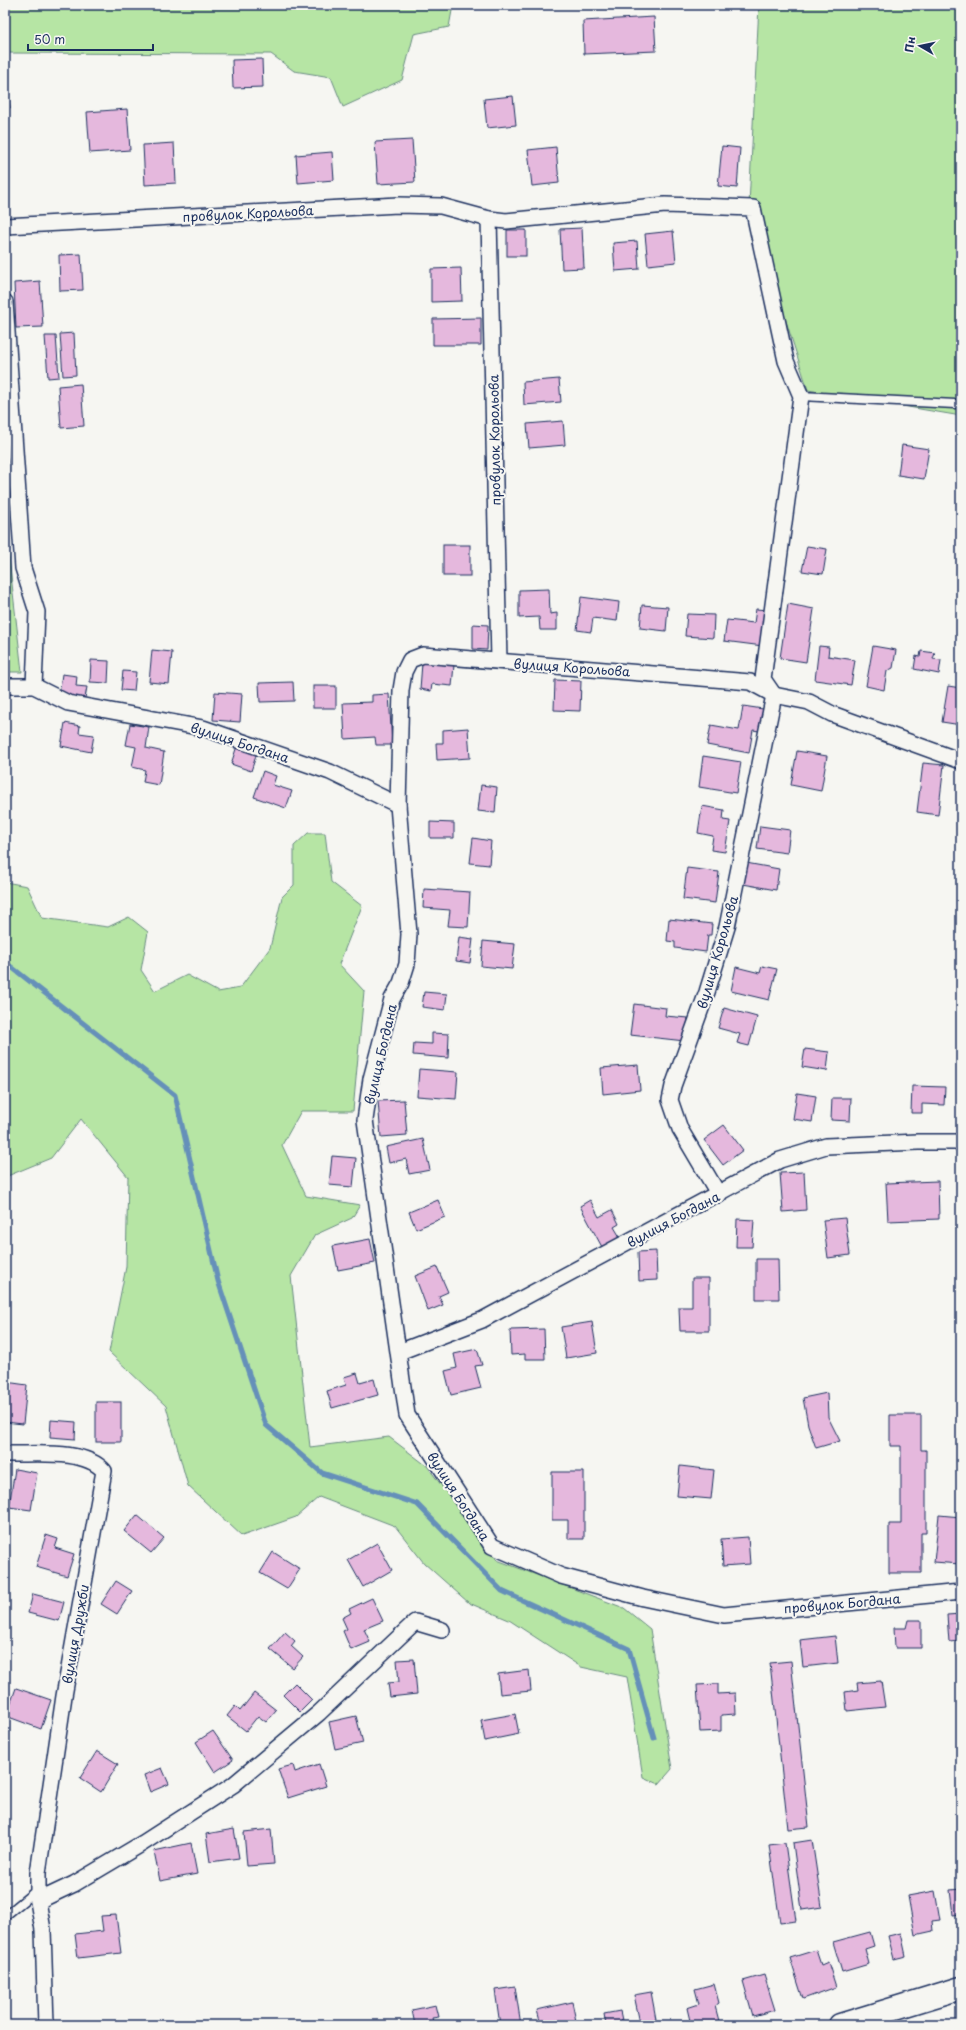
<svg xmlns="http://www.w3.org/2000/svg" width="966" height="2030" font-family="'Playpen Sans',sans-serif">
	<rect width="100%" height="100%" fill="#f6f6f2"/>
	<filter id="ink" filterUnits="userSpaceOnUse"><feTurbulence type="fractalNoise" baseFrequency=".025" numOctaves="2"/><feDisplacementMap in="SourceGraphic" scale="8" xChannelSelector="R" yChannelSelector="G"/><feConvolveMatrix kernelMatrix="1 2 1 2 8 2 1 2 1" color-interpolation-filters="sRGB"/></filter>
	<g filter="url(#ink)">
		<!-- green -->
		<g fill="#b6e5a4" stroke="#688a81">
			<path d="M5,5H453L449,27L414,34L402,80L343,107L331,77L294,71L271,54L5,53Z"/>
			<path d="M759,5H961V416L808,390L749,205Z"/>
			<path d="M5,522L22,672H5Z"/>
			<path d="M308,833H325L331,882L362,906L339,964L364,991L353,1111H301L282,1145L306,1196L360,1205L352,1218L315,1235L291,1276L310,1447L389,1437L427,1466L497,1560L624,1608L650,1629L672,1769L659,1784L643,1777L627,1677L581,1667L509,1620L469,1603L424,1563L395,1526L319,1497L296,1517L242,1536L188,1486L166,1406L109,1352L126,1267L128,1177L81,1119L51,1158L5,1177V882L27,886L42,918L108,927L129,917L148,932L141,970L155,991L187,975L218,992L240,988L270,948L282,897L294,885V846Z"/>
		</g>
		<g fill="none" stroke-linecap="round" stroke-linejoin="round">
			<!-- stream -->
			<path stroke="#6590b9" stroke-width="5" d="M5,962L175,1095L218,1281L266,1425L322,1473L417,1504L502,1591L629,1649L654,1738"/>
		</g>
		<!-- building -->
		<g fill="#e5b8dd" stroke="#1b2f5e">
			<path d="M654,17L656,51L584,54L583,21Z"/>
			<path d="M262,59L263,87L233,88L232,60Z"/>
			<path d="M5,61L10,108H5Z"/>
			<path d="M513,96L516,125L487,128L484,99Z"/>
			<path d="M127,109L130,150L90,153L87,112Z"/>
			<path d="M412,140L415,182L378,184L375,142Z"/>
			<path d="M174,143L176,183L145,185L143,145Z"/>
			<path d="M722,146L740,148L737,188L718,186Z"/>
			<path d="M556,147L559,183L532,186L528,150Z"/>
			<path d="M332,152L334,180L298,183L296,155Z"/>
			<path d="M582,228L584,268L562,269L560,229Z"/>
			<rect x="507" y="230" width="19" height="26"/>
			<path d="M673,231L676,262L648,265L645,234Z"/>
			<path d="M637,241L639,269L615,271L613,243Z"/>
			<path d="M81,254L83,290L60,291L59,255Z"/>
			<path d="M461,268L462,301L431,302V269Z"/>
			<path d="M40,281L43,327L16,328L14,283Z"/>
			<path d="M481,318V345H433V319Z"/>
			<path d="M74,333L76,375L63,376L60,334Z"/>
			<path d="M45,336H56L59,377L48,378Z"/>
			<path d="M559,379L561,402L524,405L523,382Z"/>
			<path d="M81,384L84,426L61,428L58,386Z"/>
			<path d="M563,421L565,445L529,448L527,424Z"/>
			<path d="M902,445L929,449L924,479L898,475Z"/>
			<rect x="443" y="545" width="27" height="31"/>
			<path d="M807,546L827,549L823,574L802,571Z"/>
			<path d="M549,589L550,614L557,613V630H540L539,617L519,618V590Z"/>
			<path d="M581,597L619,602L617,621L593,618L591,632L577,630Z"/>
			<path d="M788,604L814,609L806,662L780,658Z"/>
			<path d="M642,605L668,607L666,631L640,628Z"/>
			<path d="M756,609L767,610L763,646L724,641L727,620L754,623Z"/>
			<path d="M687,614L714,615L713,638L685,636Z"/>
			<path d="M473,624L488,625L487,650L473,649Z"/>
			<path d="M819,646L829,647L828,656L855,660L851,685L815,680Z"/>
			<path d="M873,646L896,650L893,668L887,671L884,690L866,686Z"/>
			<path d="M152,650L172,652L169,684L149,682Z"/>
			<path d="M921,651L935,653L933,659L941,660L939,674L914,669L916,656L920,657Z"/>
			<path d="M91,660L109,661L108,683L90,682Z"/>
			<path d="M422,663L454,665L452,686L432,684L431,691L420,689Z"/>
			<path d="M123,671L136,672L134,691L121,690Z"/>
			<path d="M62,674L77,676L76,686L87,687L85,698L59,695Z"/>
			<path d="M555,680L581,681L580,711L554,710Z"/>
			<path d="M293,682L294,701L260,702L259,683Z"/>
			<rect x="313" y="686" width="23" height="22"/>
			<path d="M948,686L961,688V725L942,722Z"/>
			<path d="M215,692L242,694L240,722L213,720Z"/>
			<path d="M389,694L392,745H376L375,737L345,739L343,703L372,702V695Z"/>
			<path d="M743,706L763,709L759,731L753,730L749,753L707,745L711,725L739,730Z"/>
			<path d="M65,723L80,726L79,733L94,735L91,752L61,746Z"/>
			<path d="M130,724L149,727L146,748L164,752L159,785L143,782L145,770L132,767L136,747L126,745Z"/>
			<path d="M468,728L470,758L437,760L436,743H443V730Z"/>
			<path d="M237,746L257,753L251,771L231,764Z"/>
			<path d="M797,751L827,756L821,791L791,785Z"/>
			<path d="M703,756L741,762L736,793L699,787Z"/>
			<path d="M923,763L944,765L938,815L917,812Z"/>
			<path d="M263,771L276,776L273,785L292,791L286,808L254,797Z"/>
			<path d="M481,785L497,787L495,813L478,811Z"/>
			<path d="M702,806L724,810L723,820L730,821L725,852L711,850L713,836L698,833Z"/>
			<path d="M430,822L454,823V838H430Z"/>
			<path d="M760,826L790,830L787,853L757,849Z"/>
			<path d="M473,838L491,841L489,865L470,863Z"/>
			<path d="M746,863L779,869L776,890L743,884Z"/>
			<path d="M687,868L719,872L715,903L683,899Z"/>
			<path d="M424,889L470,892L468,927L448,926L450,910L423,908Z"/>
			<path d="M669,919L712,924L711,935H708L706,952L675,948V942L667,941Z"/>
			<path d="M459,937L473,939L470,963L456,961Z"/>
			<path d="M483,941L515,944L512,969L481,966Z"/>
			<path d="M762,966L777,969L769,1000L731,991L736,967L760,973Z"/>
			<path d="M424,992L447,994L445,1010L422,1007Z"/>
			<path d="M634,1004L666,1008L665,1016L688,1018L685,1041L630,1035Z"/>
			<path d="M724,1008L757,1017L749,1046L737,1043L740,1034L718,1028Z"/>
			<path d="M432,1033L449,1034L448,1058L413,1055L414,1043L432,1044Z"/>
			<path d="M805,1049L829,1052L827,1071L802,1067Z"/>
			<path d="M638,1065L640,1090L603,1094L601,1068Z"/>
			<path d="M419,1069L458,1072L456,1099L417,1096Z"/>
			<path d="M912,1086L945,1087L944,1105L922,1104V1113H911Z"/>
			<path d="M797,1093L816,1096L812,1122L793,1119Z"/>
			<path d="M832,1098H851L850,1121L831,1120Z"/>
			<path d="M404,1100L407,1135L381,1137L378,1101Z"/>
			<path d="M724,1125L743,1150L723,1165L704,1140Z"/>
			<path d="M423,1139L430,1170L409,1174L406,1159L389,1163L386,1147Z"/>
			<path d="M332,1156L356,1158L353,1187L329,1185Z"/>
			<path d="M804,1172L806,1210L783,1212L780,1173Z"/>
			<path d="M938,1181L939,1219L888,1221L886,1183Z"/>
			<path d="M438,1200L445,1217L416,1229L409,1212Z"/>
			<path d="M590,1200L599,1217L612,1210L619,1224L614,1227L620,1237L602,1247L580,1206Z"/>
			<path d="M845,1218L850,1255L828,1258L823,1220Z"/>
			<path d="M737,1219L754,1220L752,1247H736Z"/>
			<path d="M370,1239L375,1263L338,1270L333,1246Z"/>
			<path d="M656,1251L657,1280L639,1281L638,1252Z"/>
			<path d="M756,1259H778L779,1299H756Z"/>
			<path d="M437,1267L448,1292L439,1296L443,1305L428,1311L415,1276Z"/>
			<path d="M692,1278H709V1331H680L679,1307H692Z"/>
			<path d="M592,1322L597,1353L566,1358L561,1327Z"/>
			<path d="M544,1329L545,1359H525V1354L511,1355L510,1330Z"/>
			<path d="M477,1349L482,1365L475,1366L481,1388L451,1395L445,1371L457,1368L454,1354Z"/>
			<path d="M357,1373L360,1383L374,1379L378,1395L332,1408L327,1391L346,1385L344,1377Z"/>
			<path d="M6,1382L27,1385L23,1424L5,1422Z"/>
			<path d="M827,1393L828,1417L840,1441L816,1448L808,1425L803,1398Z"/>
			<rect x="96" y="1402" width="25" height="40"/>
			<path d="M890,1415H921V1450H926V1533H921V1573H889V1524H901V1446H890Z"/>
			<path d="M51,1420L76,1422L75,1439L50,1437Z"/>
			<path d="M680,1466L714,1470L711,1499L677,1496Z"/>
			<path d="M15,1469L37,1473L31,1510L9,1507Z"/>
			<path d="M552,1472H584V1539H568V1520H552Z"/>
			<path d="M137,1515L164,1538L151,1553L124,1531Z"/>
			<path d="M939,1515L961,1517L960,1564L934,1562Z"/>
			<path d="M46,1535L58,1539L55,1548L74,1554L67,1576L36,1567Z"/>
			<path d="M748,1537L750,1564L723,1566L721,1539Z"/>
			<path d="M377,1543L392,1570L363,1587L348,1560Z"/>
			<path d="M273,1552L300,1569L287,1589L260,1573Z"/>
			<path d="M116,1581L132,1591L117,1614L101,1604Z"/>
			<path d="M33,1594L64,1602L59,1621L28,1613Z"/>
			<path d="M372,1598L383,1621L364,1629L370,1642L351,1650L343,1631L347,1629L342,1618L351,1613L349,1609Z"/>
			<path d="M961,1614V1641L949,1642L947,1615Z"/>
			<path d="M908,1620H921V1648H895L894,1628H906Z"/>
			<path d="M285,1632L295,1641L291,1646L303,1657L293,1668L270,1649Z"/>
			<path d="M835,1636L838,1663L803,1667L800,1640Z"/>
			<path d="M414,1659L417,1694L390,1697L388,1683L399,1682L397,1660Z"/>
			<path d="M791,1661L809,1827L788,1829L770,1663Z"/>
			<path d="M529,1670L531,1691L500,1694L498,1674Z"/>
			<path d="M881,1681L885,1707L847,1711L845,1692L858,1690L857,1683Z"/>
			<path d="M295,1683L312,1700L300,1712L283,1695Z"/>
			<path d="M718,1684V1694L735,1693L736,1714L721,1715V1731L700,1732L697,1685Z"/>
			<path d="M16,1688L51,1700L41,1729L6,1716Z"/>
			<path d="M254,1693L276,1710L266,1722L258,1716L246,1731L227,1716L235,1706L240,1711Z"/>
			<path d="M515,1714L519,1734L485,1741L481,1720Z"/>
			<path d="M356,1716L363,1743L335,1749L329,1722Z"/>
			<path d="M213,1731L233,1760L215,1772L196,1742Z"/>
			<path d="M97,1751L118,1764L101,1792L80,1778Z"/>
			<path d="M319,1764L326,1786L288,1798L278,1769L293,1765L295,1772Z"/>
			<path d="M162,1768L169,1784L150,1792L144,1775Z"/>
			<path d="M234,1829L239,1858L210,1862L206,1834Z"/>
			<path d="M271,1829L274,1864L247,1866L244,1832Z"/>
			<path d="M812,1840L822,1907L802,1910L793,1843Z"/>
			<path d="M191,1843L197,1874L160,1881L154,1851Z"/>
			<path d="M785,1843L796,1921L780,1923L769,1845Z"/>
			<path d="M961,1889V1914L953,1915L950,1890Z"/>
			<path d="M935,1891L940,1920L932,1921L933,1931L915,1935L908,1896Z"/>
			<path d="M116,1915L121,1953L78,1958L75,1934L103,1931L101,1916Z"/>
			<path d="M870,1932L874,1946L865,1949L869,1964L842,1972L833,1942Z"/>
			<path d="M901,1933L906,1956L894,1959L888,1936Z"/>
			<path d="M816,1950L821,1965L828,1962L836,1987L803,1999L790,1958Z"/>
			<path d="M764,1975L775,2010L753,2016L743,1981Z"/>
			<path d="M714,1984L719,2003L715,2006L719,2021L705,2025H691L687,2008L699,2004L695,1989Z"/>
			<path d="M515,1987L521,2025H500L495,1990Z"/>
			<path d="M651,1992L656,2019L640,2023L634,1995Z"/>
			<path d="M572,2002L576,2021L555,2025H541L537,2010Z"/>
			<path d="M436,2005L439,2017L432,2018L434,2025H415L412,2010Z"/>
			<path d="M620,2011L623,2025H606L604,2014Z"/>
		</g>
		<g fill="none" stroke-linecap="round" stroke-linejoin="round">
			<defs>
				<g id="service">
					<path d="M801,396L955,404"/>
					<path d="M5,1916L38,1889"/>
				</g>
				<g id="minor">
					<path d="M489,219L499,661"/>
					<path d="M5,226L398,205L441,206L489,219L506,221L665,205L753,208L786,361L801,396L763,679L774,695L727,927L707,992L673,1086L670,1100L680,1129L719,1195"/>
					<path d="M5,302L23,568L37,612L34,686"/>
					<path d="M5,686H34L68,703L203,728L330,772L398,805"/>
					<path d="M961,761L832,714L809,702L774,695L750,682L423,655L410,660L404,672L401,690L398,805L409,934L407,964L401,983L392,999L371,1079L365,1120L407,1415L492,1546L561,1576L643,1598L724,1615L961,1592"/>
					<path d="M399,1352L482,1320L780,1160L826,1146L918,1142H961"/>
					<path d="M5,1454C34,1455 84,1448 104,1471L64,1696L38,1873V1901L43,1930L46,2025"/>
					<path d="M38,1901L74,1884L143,1843L233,1785L319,1713L415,1622L442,1630"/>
				</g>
				<path id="primary" d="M840,2025L961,1988"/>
			</defs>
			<!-- service casing -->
			<use href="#service" stroke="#1b2f5e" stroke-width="11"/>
			<!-- minor casing -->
			<use href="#minor" stroke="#1b2f5e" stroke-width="18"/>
			<!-- primary casing -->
			<use href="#primary" stroke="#1b2f5e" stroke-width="25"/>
			<!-- service -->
			<use href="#service" stroke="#f6f6f2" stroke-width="8"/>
			<!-- minor -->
			<use href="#minor" stroke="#f6f6f2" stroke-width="15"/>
			<!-- primary -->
			<use href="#primary" stroke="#f6f6f2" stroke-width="22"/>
		</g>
	</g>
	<g text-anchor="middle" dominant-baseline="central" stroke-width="4" stroke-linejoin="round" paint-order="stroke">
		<!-- street labels -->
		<g font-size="13" fill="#1b2f5e" stroke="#f6f6f2">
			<text transform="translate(248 213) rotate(-3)">провулок Корольова</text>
			<text transform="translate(494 440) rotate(-91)">провулок Корольова</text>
			<text transform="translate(572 667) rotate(4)">вулиця Корольова</text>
			<text transform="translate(240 742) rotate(18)">вулиця Богдана</text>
			<text transform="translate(717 952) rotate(-74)">вулиця Корольова</text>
			<text transform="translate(380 1054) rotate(-77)">вулиця Богдана</text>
			<text transform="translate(673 1219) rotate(-28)">вулиця Богдана</text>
			<text transform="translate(459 1496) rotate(57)">вулиця Богдана</text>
			<text transform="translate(842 1603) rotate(-5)">провулок Богдана</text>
			<text transform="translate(75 1634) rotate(-80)">вулиця Дружби</text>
		</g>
	</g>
	<!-- margin -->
	<rect width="966" height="2030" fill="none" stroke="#f6f6f2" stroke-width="20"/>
	<rect x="10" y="10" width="946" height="2010" fill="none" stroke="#1b2f5e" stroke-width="1.5" filter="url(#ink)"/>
	<!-- north arrow -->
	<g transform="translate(920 46) rotate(279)" stroke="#f6f6f2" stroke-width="3" paint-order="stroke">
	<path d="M0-3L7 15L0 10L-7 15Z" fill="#1b2f5e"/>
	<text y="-6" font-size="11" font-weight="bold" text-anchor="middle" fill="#1b2f5e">Пн</text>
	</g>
	<!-- scale -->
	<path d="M28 44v6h125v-6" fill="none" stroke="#1b2f5e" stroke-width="2"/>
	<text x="34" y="44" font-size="12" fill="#1b2f5e" stroke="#f6f6f2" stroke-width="3" paint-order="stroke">50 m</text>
</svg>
